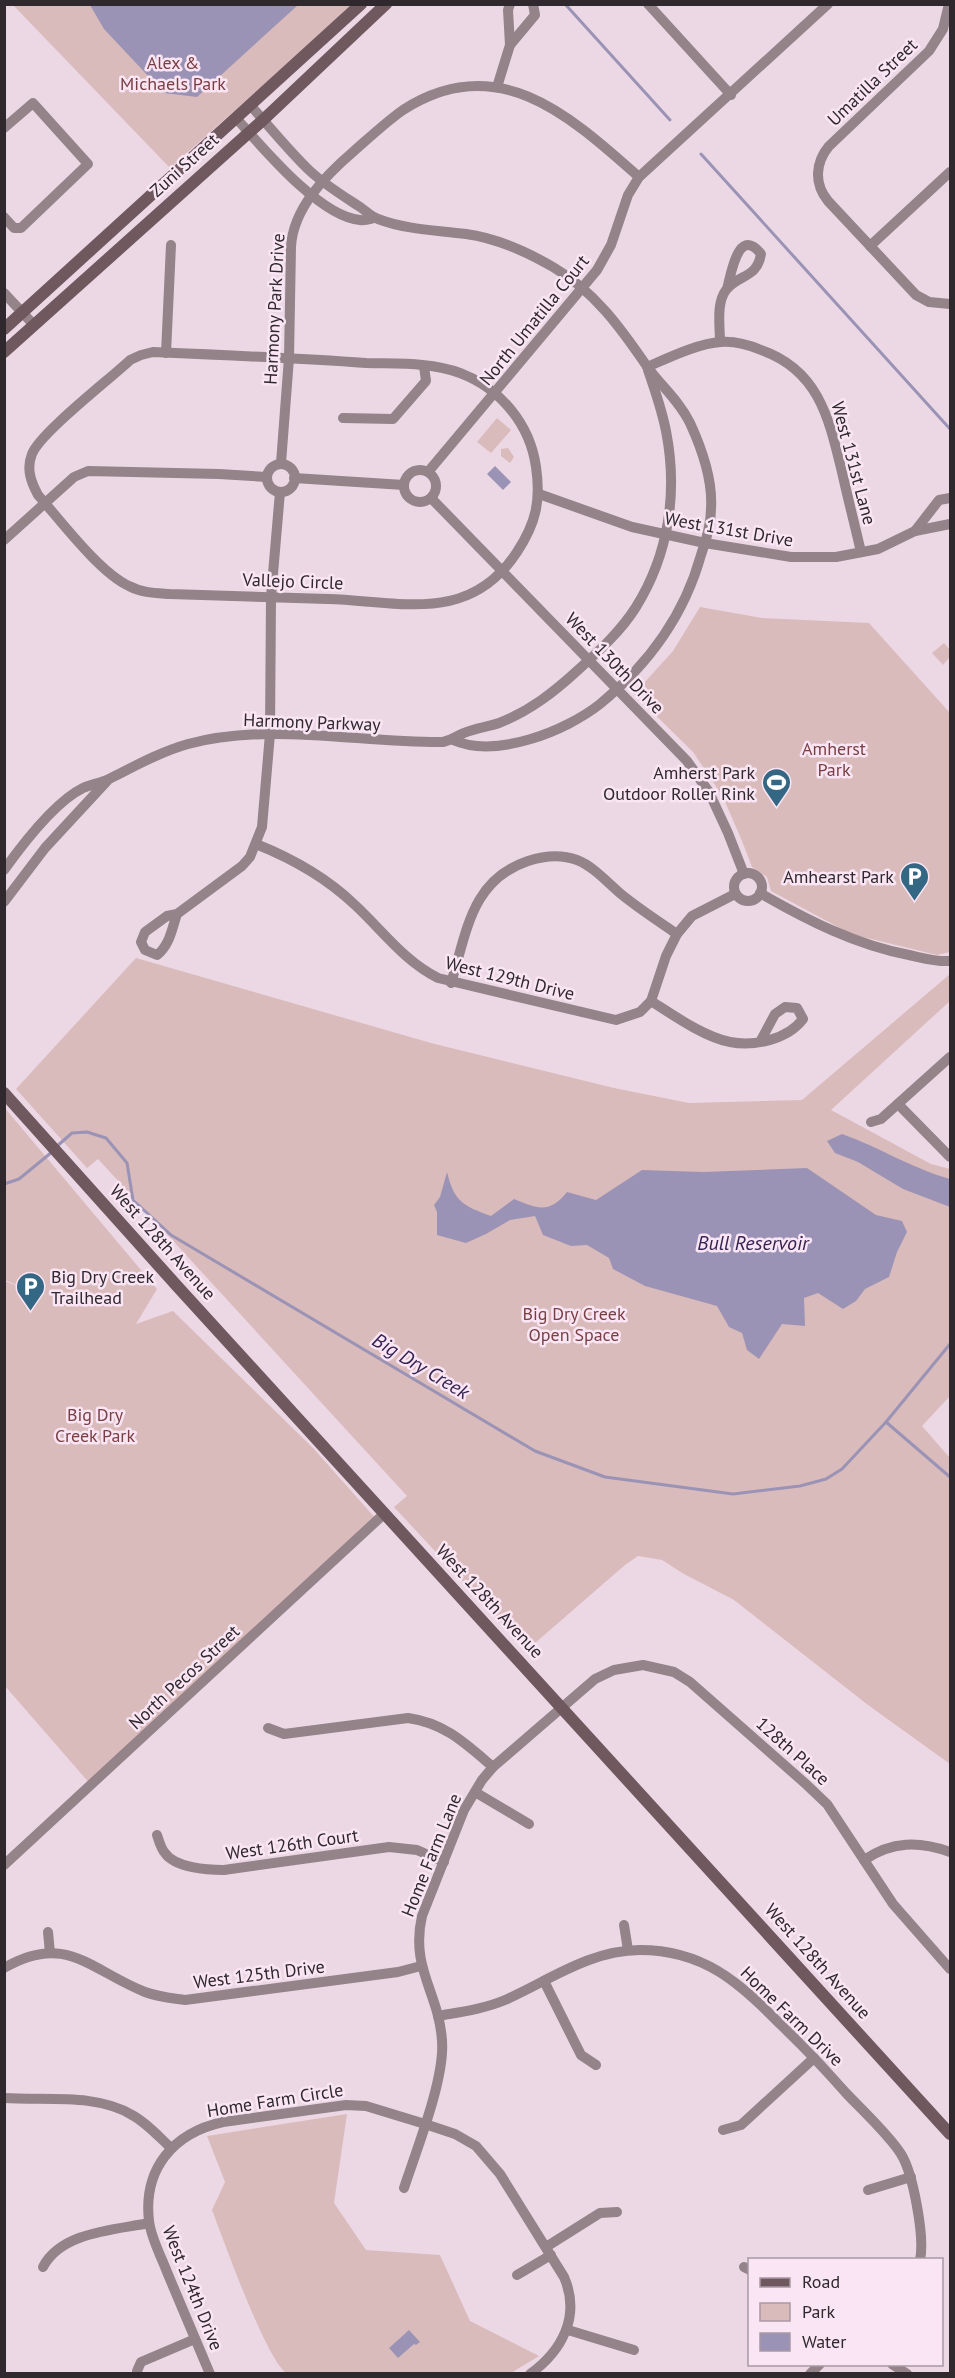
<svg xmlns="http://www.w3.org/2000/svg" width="955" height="2378" font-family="'PT Sans',sans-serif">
	<rect width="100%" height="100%" fill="#ecd8e5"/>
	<!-- green -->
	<g fill="#dabbbb">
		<path d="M13,5H353L170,168Z"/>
		<path d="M497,418L511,430L491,453L477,442Z"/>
		<path d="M508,448L514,457L510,463L501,456V449Z"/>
		<path d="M700,607L762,618L869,623L950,713V952L937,955L851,934L771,891L767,877L752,867L742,841L723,797L693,752L634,694L673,651Z"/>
		<path d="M944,643L950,650V657L943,665L932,653Z"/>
		<path d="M136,958L431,1043L614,1088L689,1103L802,1100L950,974V1001L831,1110L931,1164L950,1169V1396L922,1426L950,1458V1764L868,1705L734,1600L684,1574L662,1560L638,1556L625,1565L527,1650L394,1507L407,1496L98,1159L87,1168L16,1089Z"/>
		<path d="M4,1107L157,1289L136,1324L173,1311L313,1448L377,1520L91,1785L5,1686V1281L43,1296L5,1280Z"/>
		<path d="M347,2114L334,2203L366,2250L440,2255L470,2321L539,2356L511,2373H286C265,2357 224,2241 212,2210L225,2182L207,2136Z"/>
	</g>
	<!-- water -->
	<g fill="#9b93b5">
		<path d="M90,5H298L197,97L164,93L104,29Z"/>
		<path d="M495,466L511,482L503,490L487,474Z"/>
		<path d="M842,1134C879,1147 913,1169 950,1179V1207L903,1189L858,1162L835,1153L827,1141Z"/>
		<path d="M807,1168L876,1215L902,1221L907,1232L897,1252L889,1277L865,1289L856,1301L843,1309L818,1293L804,1298L805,1326L782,1324L759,1359L747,1350L742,1333L729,1327L717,1306L645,1286L613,1269L609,1258L587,1245L571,1246L543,1235L535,1216L510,1220L486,1234L466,1243L437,1235V1212L434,1205L440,1197L447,1172C454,1202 464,1206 491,1216L514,1199C538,1209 549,1214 567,1192L596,1200L642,1170L703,1172Z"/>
		<path d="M409,2330L420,2342L416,2345L414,2344L398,2358L389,2348Z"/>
	</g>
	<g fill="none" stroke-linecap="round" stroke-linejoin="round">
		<!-- stream -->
		<g stroke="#9b93b5" stroke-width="3">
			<path d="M565,4L670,120"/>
			<path d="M701,154L950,429"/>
			<path d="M56,1147L72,1133L87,1132L106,1138L127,1163L133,1200L171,1235L535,1451L605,1477L733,1494L800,1486L826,1479L842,1469L886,1422L950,1344"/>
			<path d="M4,1184L19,1179L52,1152"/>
			<path d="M886,1422L950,1477"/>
		</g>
		<!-- street -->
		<g stroke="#948388" stroke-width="10">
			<path d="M648,4L731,95"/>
			<path d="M949,4L943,29L929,51L829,146C815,163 814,184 828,201L916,295L929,302L950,304"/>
			<path d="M510,45L535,15L533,4"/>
			<path d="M497,87L510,45L508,10L510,4"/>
			<path d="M250,105C270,127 289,151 310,171C324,184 340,194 357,205C364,209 370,216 378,219C407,230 436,230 466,234C496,238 527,252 553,267C594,291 620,327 646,365C660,385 679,400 690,423C702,449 713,480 711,509C711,524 706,541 701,555C684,616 649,664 600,704C566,731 496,759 453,740"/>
			<path d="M236,118C263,148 320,217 360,220C365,221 370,219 374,218"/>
			<path d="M4,128L33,103L88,164L21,228H14L4,217"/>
			<path d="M870,246L950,172"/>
			<path d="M4,293L34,325"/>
			<path d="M720,342C720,326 716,303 726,290C738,274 757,279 761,254C738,225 731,275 727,289"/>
			<path d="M153,352C224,355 295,358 366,363C396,364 431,362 460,373C500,388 530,424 536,467C541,501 536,523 517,552C469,625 400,601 328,599C275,597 222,596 170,594C156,593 142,593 129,586C99,572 61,521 38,495C31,482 26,469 32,454C40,433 110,379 130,360L141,355Z"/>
			<path d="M166,353L171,245"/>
			<path d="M647,367C668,358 699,343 721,342C734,341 749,345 761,350C819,370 829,419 842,472C848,499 855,526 861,552"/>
			<path d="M343,418L393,419L426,381L424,366"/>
			<path d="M281,463L289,358L291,247C293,208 326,175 354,151C370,137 386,122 403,110C498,49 570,116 639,177"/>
			<circle cx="281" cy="478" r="14"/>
			<circle cx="420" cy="486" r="16"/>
			<path d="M428,472L597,270L611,245L628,195L639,177L828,4"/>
			<path d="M294,478L404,485"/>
			<path d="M539,494L632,527L705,543L791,557H836L878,549L915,531L950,524"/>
			<path d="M431,498L687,761L709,792L728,833L744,874"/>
			<path d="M915,531L939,500L950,498"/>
			<path d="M4,540L74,477L88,471L219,474L267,477"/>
			<path d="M256,844C291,858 328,879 355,905C382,930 404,961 438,978L616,1020L640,1012L651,1001L666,956L677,934L692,916L735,894"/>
			<path d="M4,870C22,845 56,801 83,788C92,784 101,783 109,779C135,766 160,752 188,744C269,722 360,743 443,742C452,740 456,736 464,733C475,728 488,727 499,723C530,711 554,692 578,670C599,651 621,631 636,607C669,554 678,492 666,431C662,411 655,390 648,370"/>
			<circle cx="748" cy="887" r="14"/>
			<path d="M760,893C807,920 856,945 909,955C923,958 936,962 950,961"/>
			<path d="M4,902L45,848L107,781"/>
			<path d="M177,914C172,928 170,945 157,955L145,950L141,942L145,932L167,916L177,914L242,866L250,857L262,827L270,734L271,597L280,492"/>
			<path d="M451,983C467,932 471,880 528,861C543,856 561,854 577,860C593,866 608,883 621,894C638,908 658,921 677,934"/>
			<path d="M651,1001C673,1015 704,1037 730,1042C755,1047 788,1039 803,1019L797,1008L785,1007L775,1014L760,1042"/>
			<path d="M898,1104L950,1157"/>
			<path d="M871,1122L881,1119L950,1057"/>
			<path d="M268,1728L284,1734L408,1718C445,1723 466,1744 493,1767"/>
			<path d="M475,1792L529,1824"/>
			<path d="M157,1835C159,1841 161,1849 165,1853C175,1868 208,1870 224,1870L389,1847L417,1850L444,1862"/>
			<path d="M864,1860C892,1841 919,1841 950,1852"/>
			<path d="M4,1865L385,1513"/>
			<path d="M624,1925L628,1950"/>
			<path d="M48,1932L50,1953"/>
			<path d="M4,1968C66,1932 90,1970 145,1992C158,1997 171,1998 185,2000L398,1972L421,1966"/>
			<path d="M544,1981L581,2055L596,2065"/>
			<path d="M438,2016C460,2012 484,2009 505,2000C548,1981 590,1950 640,1950C703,1950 739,1982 780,2024C803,2046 825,2069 846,2093C862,2110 889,2135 901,2154C913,2173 925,2237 920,2260"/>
			<path d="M4,2098C45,2101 96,2093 132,2115C147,2123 159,2137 171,2148"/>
			<path d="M723,2130L741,2125L814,2058"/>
			<path d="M404,2188C416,2151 445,2079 442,2041C439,1992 410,1969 422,1916L464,1810L482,1780L493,1767L595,1679L614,1670L643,1665L674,1672L690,1682L807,1785L827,1804L893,1904L950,1969"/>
			<path d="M868,2190L911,2177"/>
			<path d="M546,2247L600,2213L617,2212"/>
			<path d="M43,2267C61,2232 114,2230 149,2223"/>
			<path d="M744,2267L750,2270"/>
			<path d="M517,2275L551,2255"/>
			<path d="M568,2330L634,2350"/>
			<path d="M892,2364L907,2374"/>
			<path d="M137,2371L141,2362L195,2339"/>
			<path d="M210,2374C196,2340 181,2306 167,2272C161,2256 151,2238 149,2221C143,2169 173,2133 223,2122L346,2105L366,2106L425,2124L455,2134L476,2146L500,2174L564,2277C581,2316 562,2351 530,2374"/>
			<path d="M810,2374L820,2364"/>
		</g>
		<!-- secondary -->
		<g stroke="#70585f" stroke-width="12">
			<path d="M4,329L361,4"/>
			<path d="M4,352L263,120L386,4"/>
			<path d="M4,1093L177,1286L950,2134"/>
		</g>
	</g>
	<!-- icons -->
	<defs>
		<symbol id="stadium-pin" viewBox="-11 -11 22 30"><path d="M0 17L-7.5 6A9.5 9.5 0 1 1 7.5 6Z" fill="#336784" stroke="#f9e5f3"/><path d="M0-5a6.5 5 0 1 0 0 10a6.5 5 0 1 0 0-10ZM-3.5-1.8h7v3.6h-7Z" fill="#fff"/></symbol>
		<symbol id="parking-pin" viewBox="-11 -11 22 30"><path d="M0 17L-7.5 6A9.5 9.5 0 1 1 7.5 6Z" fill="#336784" stroke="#f9e5f3"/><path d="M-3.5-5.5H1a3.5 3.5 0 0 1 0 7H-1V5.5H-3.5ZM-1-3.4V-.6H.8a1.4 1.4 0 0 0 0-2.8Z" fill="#fff"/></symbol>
	</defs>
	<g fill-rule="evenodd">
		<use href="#stadium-pin" x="760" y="766" width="33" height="45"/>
		<use href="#parking-pin" x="898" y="860" width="33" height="45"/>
		<use href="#parking-pin" x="14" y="1270" width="33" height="45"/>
	</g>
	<g text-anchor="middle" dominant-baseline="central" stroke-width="5" stroke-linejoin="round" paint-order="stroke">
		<!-- park labels -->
		<g font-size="18" fill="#793f42" stroke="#f9e5f3">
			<text x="173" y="62">Alex &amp;<tspan x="173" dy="21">Michaels Park</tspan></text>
			<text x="834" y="748">Amherst<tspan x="834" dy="21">Park</tspan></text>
			<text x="574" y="1313">Big Dry Creek<tspan x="574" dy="21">Open Space</tspan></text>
			<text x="95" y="1414">Big Dry<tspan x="95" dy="21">Creek Park</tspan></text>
		</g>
		<!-- street labels -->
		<g font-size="18" fill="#2f282d" stroke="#f9e5f3">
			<text transform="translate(872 82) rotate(-44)">Umatilla Street</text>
			<text transform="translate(184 165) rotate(-42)">Zuni Street</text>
			<text transform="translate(274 309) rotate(-87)">Harmony Park Drive</text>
			<text transform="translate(534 320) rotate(-51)">North Umatilla Court</text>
			<text transform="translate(854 463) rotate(75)">West 131st Lane</text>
			<text transform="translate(729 529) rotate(10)">West 131st Drive</text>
			<text transform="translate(293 581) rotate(2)">Vallejo Circle</text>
			<text transform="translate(615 663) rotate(46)">West 130th Drive</text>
			<text transform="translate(312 722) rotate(2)">Harmony Parkway</text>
			<text transform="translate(510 978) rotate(14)">West 129th Drive</text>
			<text transform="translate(163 1242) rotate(48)">West 128th Avenue</text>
			<text transform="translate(490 1601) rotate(47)">West 128th Avenue</text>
			<text transform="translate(184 1677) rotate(-43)">North Pecos Street</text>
			<text transform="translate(793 1751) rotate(42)">128th Place</text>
			<text transform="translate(292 1844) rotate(-8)">West 126th Court</text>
			<text transform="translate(431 1855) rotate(-68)">Home Farm Lane</text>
			<text transform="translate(818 1961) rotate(48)">West 128th Avenue</text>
			<text transform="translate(259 1974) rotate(-7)">West 125th Drive</text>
			<text transform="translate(792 2016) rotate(44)">Home Farm Drive</text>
			<text transform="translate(275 2100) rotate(-9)">Home Farm Circle</text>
			<text transform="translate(193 2288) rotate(68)">West 124th Drive</text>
		</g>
		<!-- poi labels -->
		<g font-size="18" fill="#2f282d" stroke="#f9e5f3" text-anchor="end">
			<text x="755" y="772">Amherst Park<tspan x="755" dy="21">Outdoor Roller Rink</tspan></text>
			<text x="894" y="876">Amhearst Park</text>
			<text x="51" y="1276" text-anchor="start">Big Dry Creek<tspan x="51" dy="21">Trailhead</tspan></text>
		</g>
		<!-- water labels -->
		<g font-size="20" font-style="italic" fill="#332451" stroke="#f9e5f3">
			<text x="753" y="1243">Bull Reservoir</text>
			<text transform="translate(421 1366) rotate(31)">Big Dry Creek</text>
		</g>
	</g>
	<!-- border -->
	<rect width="955" height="2378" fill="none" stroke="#2f282d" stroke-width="12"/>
	<!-- legend -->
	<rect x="748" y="2258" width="195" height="108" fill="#f9e5f3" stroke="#a899a4" stroke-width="1.5"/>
	<rect x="760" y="2278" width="30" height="9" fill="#70585f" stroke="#a899a4" stroke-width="1.5"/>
	<text x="802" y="2288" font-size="18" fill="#2f282d">Road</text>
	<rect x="760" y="2303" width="30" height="18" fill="#dabbbb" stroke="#a899a4" stroke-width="1.5"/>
	<text x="802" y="2318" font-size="18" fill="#2f282d">Park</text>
	<rect x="760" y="2333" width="30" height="18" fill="#9b93b5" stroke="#a899a4" stroke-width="1.5"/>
	<text x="802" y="2348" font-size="18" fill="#2f282d">Water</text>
</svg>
